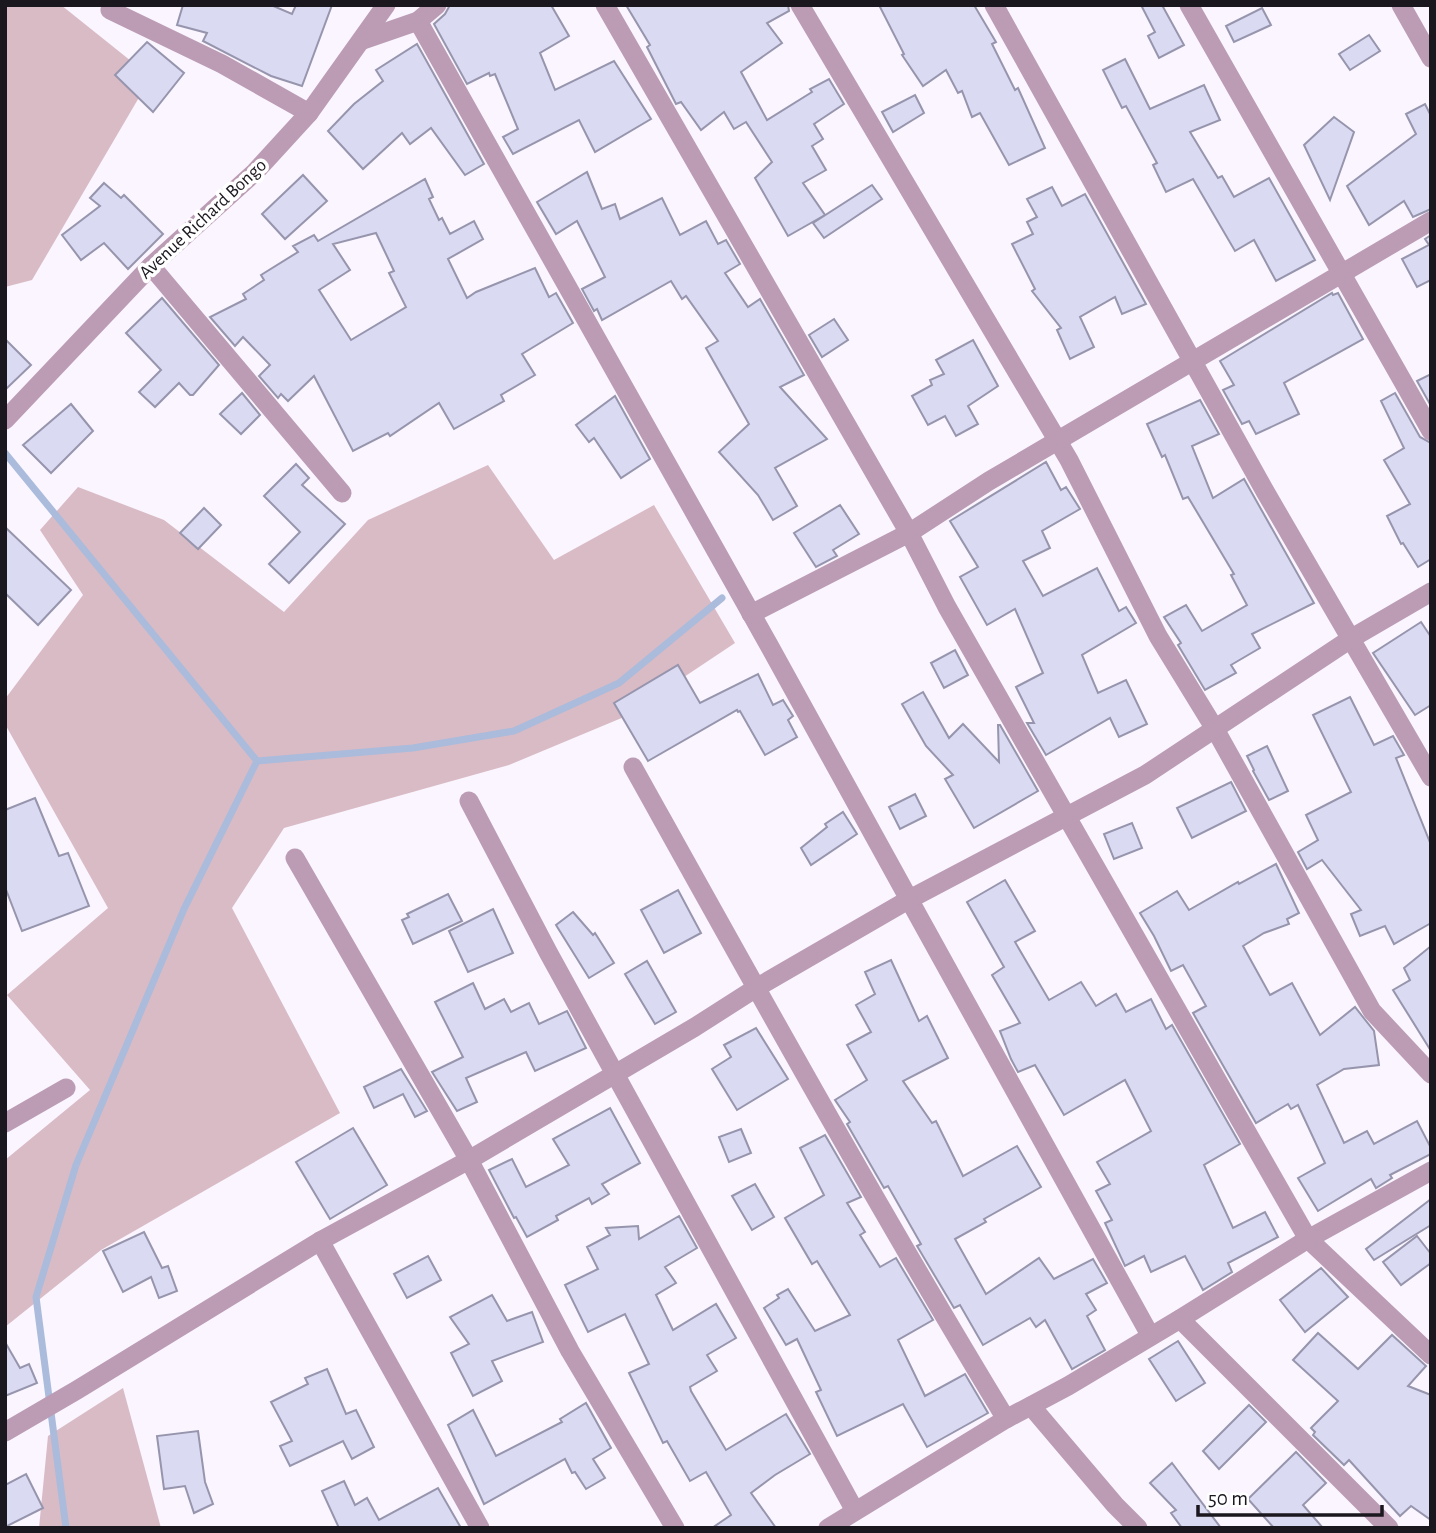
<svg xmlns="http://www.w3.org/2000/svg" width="1436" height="1533" font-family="'Alegreya Sans',sans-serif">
	<rect width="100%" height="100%" fill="#faf5fe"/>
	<!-- green -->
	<g fill="#d9bbc5">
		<path d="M5,5H61L151,77L32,280L5,287Z"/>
		<path d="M488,465L554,560L654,505L735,643L624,717L509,765L284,828L232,908L340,1113L101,1250L5,1327V1160L90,1090L7,995L108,908L5,724V699L83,595L40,530L78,487L164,520L284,612L368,520Z"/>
		<path d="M123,1388L161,1528H39L48,1436Z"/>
	</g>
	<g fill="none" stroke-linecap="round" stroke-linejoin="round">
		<!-- stream -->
		<g stroke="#abbbdb" stroke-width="7">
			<path d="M5,453L257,761L184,909L76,1165L36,1297L66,1528"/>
			<path d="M257,761L413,748L514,731L619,683L722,598"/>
		</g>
	</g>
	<!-- building -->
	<g fill="#dbdaf3" stroke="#9695ad" stroke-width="2" fill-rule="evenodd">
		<path d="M183,5H271L292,14L296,5H332L302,86L271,76L203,41L207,33L177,25Z"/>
		<path d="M450,5H551L569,36L540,53L555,90L614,61L651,119L595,152L579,120L513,154L503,137L518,129L495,74L490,76L489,73L467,84L434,24L445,14Z"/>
		<path d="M626,5H788L789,11L767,23L782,43L741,72L767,120L812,92L810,89L829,79L844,104L814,124L823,139L812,146L826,170L803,183L825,215L788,236L755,178L772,162L746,122L734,129L724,112L701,130L681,102L676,104L647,47L650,45Z"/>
		<path d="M879,5H974L996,42L992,44L1015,90L1018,88L1045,148L1009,165L980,113L972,117L962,91L958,93L946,70L923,86L902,55L904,54Z"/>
		<path d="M1141,5H1162L1184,45L1159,58L1148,36L1155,32Z"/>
		<path d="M1262,8L1271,25L1234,42L1226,26Z"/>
		<path d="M1369,35L1380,51L1350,70L1339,54Z"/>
		<path d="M147,42L184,73L153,112L115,75Z"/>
		<path d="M417,44L484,164L465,175L431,128L410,144L402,133L363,169L328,131L354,104L383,81L376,70Z"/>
		<path d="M1125,59L1150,109L1204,85L1220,120L1190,132L1218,178L1222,176L1234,197L1269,178L1315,260L1276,281L1254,240L1235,251L1193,179L1166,192L1153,165L1157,163L1126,106L1122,108L1103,70Z"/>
		<path d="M915,95L924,113L893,132L882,112Z"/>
		<path d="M1425,104L1431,116V209L1413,217L1404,201L1369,225L1347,186L1416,134L1406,114Z"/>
		<path d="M1334,117L1354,132L1330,200L1304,145Z"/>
		<path d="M587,172L602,209L615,204L620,219L662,198L680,235L706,221L718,244L726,240L740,264L725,273L748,307L760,299L804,375L780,387L827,439L775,468L797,506L773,520L758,495L719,452L749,424L706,348L718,341L686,296L682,299L671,281L602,320L597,309L594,311L582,289L605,277L577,221L556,234L537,202Z"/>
		<path d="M303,175L327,201L285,239L262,214Z"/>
		<path d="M425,179L433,197L429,199L439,220L442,218L450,234L474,221L483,239L448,259L467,298L476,292L535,268L549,297L556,293L573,323L522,354L535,375L501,395L504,401L454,429L439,403L390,436L388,433L353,451L314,376L288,401L281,394L278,398L259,376L270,365L243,337L235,346L210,317L246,299L243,294L264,280L261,275L298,252L293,246L314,235L318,241ZM376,233L394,271L389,273L406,307L351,340L319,290L350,270L333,244Z"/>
		<path d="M104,183L121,198L124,195L163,234L128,269L104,243L81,260L62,235L100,206L90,198Z"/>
		<path d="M872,185L882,199L824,238L813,223Z"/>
		<path d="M1052,187L1062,206L1085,194L1146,304L1122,314L1115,297L1080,317L1094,347L1070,359L1057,330L1061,328L1032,291L1035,289L1012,244L1033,234L1027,222L1037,217L1027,199Z"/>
		<path d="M1431,235V280L1417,287L1402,259L1429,245L1425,239Z"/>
		<path d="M1332,293L1333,295L1338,293L1363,339L1284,383L1299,414L1256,434L1249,421L1242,424L1223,390L1234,385L1220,361Z"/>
		<path d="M162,298L219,365L193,395H190L179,383L155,407L139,392L161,370L126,333Z"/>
		<path d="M834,319L848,340L822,357L809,335Z"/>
		<path d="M5,339L31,365L5,390Z"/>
		<path d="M973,340L998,386L968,406L978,424L956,436L945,416L928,425L912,396L932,385L930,380L944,374L936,360Z"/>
		<path d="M1431,374V406L1417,381Z"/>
		<path d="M242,393L260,415L241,434L220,414Z"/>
		<path d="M1395,393L1420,437L1431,443V559L1418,567L1403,543L1401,544L1387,516L1410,504L1384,460L1404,448L1381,401Z"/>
		<path d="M615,396L650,459L621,478L594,438L589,442L576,425Z"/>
		<path d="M1200,400L1219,434L1192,446L1213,498L1244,479L1314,603L1252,634L1260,648L1231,665L1236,673L1205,690L1178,645L1181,643L1164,617L1186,605L1202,631L1247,605L1231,575L1234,574L1188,497L1183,499L1165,455L1162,457L1147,424Z"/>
		<path d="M71,404L93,431L51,473L23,445Z"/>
		<path d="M1046,462L1061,490L1066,487L1080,509L1042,531L1050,548L1023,561L1043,596L1097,568L1119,611L1126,607L1136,623L1082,655L1098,693L1126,680L1147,724L1119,737L1110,718L1046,755L1027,723H1034L1016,687L1043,673L1015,609L987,625L960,577L978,567L950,521Z"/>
		<path d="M296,464L309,478L302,485L345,524L289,583L269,564L300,532L264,496Z"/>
		<path d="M840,505L859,534L833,550L837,556L816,567L794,533Z"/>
		<path d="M204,508L221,525L198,549L180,533Z"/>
		<path d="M5,527L71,590L38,625L5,593Z"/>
		<path d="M1421,622L1431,637V705L1415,715L1373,653Z"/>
		<path d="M955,650L968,675L944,688L931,663Z"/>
		<path d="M678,665L700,703L758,674L773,705L783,700L793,716L788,720L797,737L765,755L740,711L738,712L737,710L648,761L614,703Z"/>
		<path d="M923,692L949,738L963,724L999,762L998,725H1000L1038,791L974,828L945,779L953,775L926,746L902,704Z"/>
		<path d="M1350,697L1374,745L1393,736L1404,755L1396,758L1431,845V923L1394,944L1385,926L1360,936L1351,914L1361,910L1322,860L1307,869L1298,852L1318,840L1306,815L1351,792L1313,715Z"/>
		<path d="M1267,746L1288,791L1269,800L1253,771L1254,770L1247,756Z"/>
		<path d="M1231,782L1246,811L1192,838L1177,808Z"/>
		<path d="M915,794L926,816L900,829L889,807Z"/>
		<path d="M35,798L59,856L68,853L89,906L22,931L5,887V810Z"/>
		<path d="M843,812L857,834L811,865L801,848L827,827L825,824Z"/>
		<path d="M1132,823L1142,848L1114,859L1104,834Z"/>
		<path d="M1276,864L1299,913L1287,919L1289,924L1264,933L1243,946L1270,995L1292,983L1320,1035L1355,1007L1374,1031L1379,1065L1344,1069L1317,1085L1344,1143L1367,1131L1374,1144L1417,1121L1431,1148V1154L1390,1175L1392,1178L1376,1188L1371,1179L1318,1211L1298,1178L1325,1163L1298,1105L1291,1109L1288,1104L1256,1123L1193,1013L1206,1006L1183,965L1171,971L1154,936L1140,913L1177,891L1189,910L1238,882L1239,884Z"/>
		<path d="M1005,880L1035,931L1015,942L1049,1000L1081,982L1096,1006L1116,994L1126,1012L1151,999L1166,1029L1172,1025L1240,1144L1204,1165L1233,1228L1265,1212L1278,1237L1228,1263L1232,1272L1203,1290L1185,1256L1151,1272L1144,1256L1125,1266L1105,1223L1112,1220L1096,1191L1110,1184L1097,1162L1151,1131L1125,1080L1064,1115L1035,1065L1018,1072L1011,1059L1000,1031L1020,1023L992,975L1004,967L967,902Z"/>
		<path d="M678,890L701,933L664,953L641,910Z"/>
		<path d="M448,894L462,921L413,944L402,920L409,917L407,914Z"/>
		<path d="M493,909L513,953L468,972L449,931Z"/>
		<path d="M573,912L593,935L595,933L614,963L589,978L556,925Z"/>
		<path d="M1431,946V1051L1393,990L1410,980L1404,968Z"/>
		<path d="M891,960L919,1021L927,1016L948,1058L903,1081L932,1123L936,1121L963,1176L1017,1146L1041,1187L984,1219L986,1222L955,1239L986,1294L1039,1258L1054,1279L1093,1259L1107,1283L1086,1294L1096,1310L1087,1316L1105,1350L1072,1369L1045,1320L1036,1327L1030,1318L983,1345L960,1305L954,1308L917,1246L921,1244L888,1186L884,1188L847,1124L850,1122L835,1100L867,1080L847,1045L871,1032L856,1005L875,994L865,972Z"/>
		<path d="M647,961L676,1012L655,1024L625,974Z"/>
		<path d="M473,983L485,1009L504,999L511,1012L529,1003L539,1024L567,1011L586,1048L535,1071L526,1052L466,1078L477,1102L457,1111L432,1072L463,1057L435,1002Z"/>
		<path d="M756,1028L788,1079L737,1110L712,1069L731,1057L724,1045Z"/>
		<path d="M401,1069L427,1111L415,1117L403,1094L374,1108L364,1087Z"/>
		<path d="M610,1108L640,1163L602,1184L609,1194L592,1204L589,1198L556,1216L558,1220L527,1237L516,1217L514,1218L489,1170L512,1159L526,1187L569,1165L553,1139Z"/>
		<path d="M353,1128L387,1185L330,1219L296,1162Z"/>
		<path d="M741,1129L751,1153L729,1162L719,1137Z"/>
		<path d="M825,1135L861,1197L847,1203L865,1232L860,1235L880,1267L896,1258L933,1320L898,1340L925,1396L965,1374L988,1413L927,1447L903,1404L837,1436L816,1392L821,1390L797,1339L786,1345L764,1308L779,1298L777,1295L788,1289L815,1331L850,1315L817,1261L812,1264L785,1218L824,1195L800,1148Z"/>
		<path d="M755,1184L774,1217L752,1230L732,1196Z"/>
		<path d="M1431,1199V1225L1374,1260L1366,1249Z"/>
		<path d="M679,1216L697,1248L665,1267L676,1283L656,1295L673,1330L716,1304L736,1338L707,1355L717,1371L690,1387L691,1391L726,1450L786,1414L810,1454L775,1475L751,1493L776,1528H712L731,1515L706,1472L690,1481L667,1441L663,1443L629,1373L649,1364L625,1314L588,1332L565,1285L598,1269L587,1247L610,1235L606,1228L638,1226L639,1239Z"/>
		<path d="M144,1232L162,1268L168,1266L177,1291L159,1298L151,1277L123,1292L103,1251Z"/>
		<path d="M1417,1236L1431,1254V1263L1401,1285L1383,1262Z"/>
		<path d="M428,1256L441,1280L407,1298L394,1274Z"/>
		<path d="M1321,1268L1348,1297L1305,1332L1280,1300Z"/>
		<path d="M492,1295L507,1321L532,1312L543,1342L492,1361L502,1381L473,1396L451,1353L469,1344L450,1317Z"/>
		<path d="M1318,1333L1358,1369L1392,1335L1426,1366L1408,1386L1431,1395V1520L1411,1506L1400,1516L1349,1460L1344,1465L1313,1435L1315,1432L1311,1428L1338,1401L1293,1360Z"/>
		<path d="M1178,1341L1205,1383L1176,1401L1149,1359Z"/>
		<path d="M5,1342L20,1368L29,1364L37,1383L5,1396Z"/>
		<path d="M327,1369L346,1414L356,1410L374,1447L352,1459L343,1441L290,1466L280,1446L292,1441L271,1402L308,1384L305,1378Z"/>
		<path d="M586,1403L611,1448L593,1459L605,1478L586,1489L575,1472L572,1473L565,1459L484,1504L448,1425L473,1410L496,1456L562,1422L560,1419Z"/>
		<path d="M1249,1405L1266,1422L1219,1469L1203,1451Z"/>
		<path d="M198,1431L205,1482L213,1504L194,1513L185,1486L164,1489L157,1436Z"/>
		<path d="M1296,1452L1326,1483L1303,1505L1323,1528H1274L1248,1499Z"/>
		<path d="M1172,1463L1221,1528H1182L1171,1513L1176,1510L1150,1483Z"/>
		<path d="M26,1474L43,1508L5,1527V1485Z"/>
		<path d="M344,1481L355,1505L367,1498L379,1520L438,1488L461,1528H339L322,1491Z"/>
	</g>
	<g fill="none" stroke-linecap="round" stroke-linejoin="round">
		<!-- minor -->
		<g stroke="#bb9cb4" stroke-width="19">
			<path d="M605,5L909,533L947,607L1308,1239L1431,1355"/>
			<path d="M800,5L1069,460L1158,636L1215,729L1372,1011L1431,1074"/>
			<path d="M994,5L1266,493L1431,777"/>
			<path d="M1189,5L1431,431"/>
			<path d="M1401,5L1431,58"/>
			<path d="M110,10L222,64L309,113"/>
			<path d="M418,21C534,230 653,438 770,647C897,876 1022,1107 1150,1335"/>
			<path d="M363,40L418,21L437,5"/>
			<path d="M151,266L342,493"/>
			<path d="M751,614L909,533L989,481L1431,221"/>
			<path d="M633,767C755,986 876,1205 1006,1419"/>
			<path d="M469,801L548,952L855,1511"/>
			<path d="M295,858L469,1160L570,1351L675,1528"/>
			<path d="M5,1123L66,1088"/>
			<path d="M320,1241L480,1528"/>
			<path d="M1180,1319L1389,1528"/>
			<path d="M1031,1406L1115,1505L1138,1528"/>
			<path d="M5,1432L77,1390L320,1241L469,1160L695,1027L756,988L908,900L1145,775L1352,638L1431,592"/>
			<path d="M828,1528L1006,1419L1068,1386L1180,1319L1308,1239L1431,1171"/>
		</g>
		<!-- tertiary -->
		<path stroke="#bb9cb4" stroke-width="19" d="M5,420L151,266L255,172L309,113L386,5"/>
	</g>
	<g text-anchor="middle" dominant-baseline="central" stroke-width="7" stroke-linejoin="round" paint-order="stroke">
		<!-- street labels -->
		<g font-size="19" fill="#1b171f" stroke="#fff">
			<text transform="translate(203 219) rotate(-43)">Avenue Richard Bongo</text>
		</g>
	</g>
	<!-- border -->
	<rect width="1436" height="1533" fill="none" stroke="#1b171f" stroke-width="14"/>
	<!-- scale -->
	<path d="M1198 1505v10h184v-10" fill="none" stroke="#1b171f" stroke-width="3.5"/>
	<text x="1208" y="1505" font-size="21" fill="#1b171f" stroke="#ffffff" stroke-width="5" paint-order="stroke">50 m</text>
</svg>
